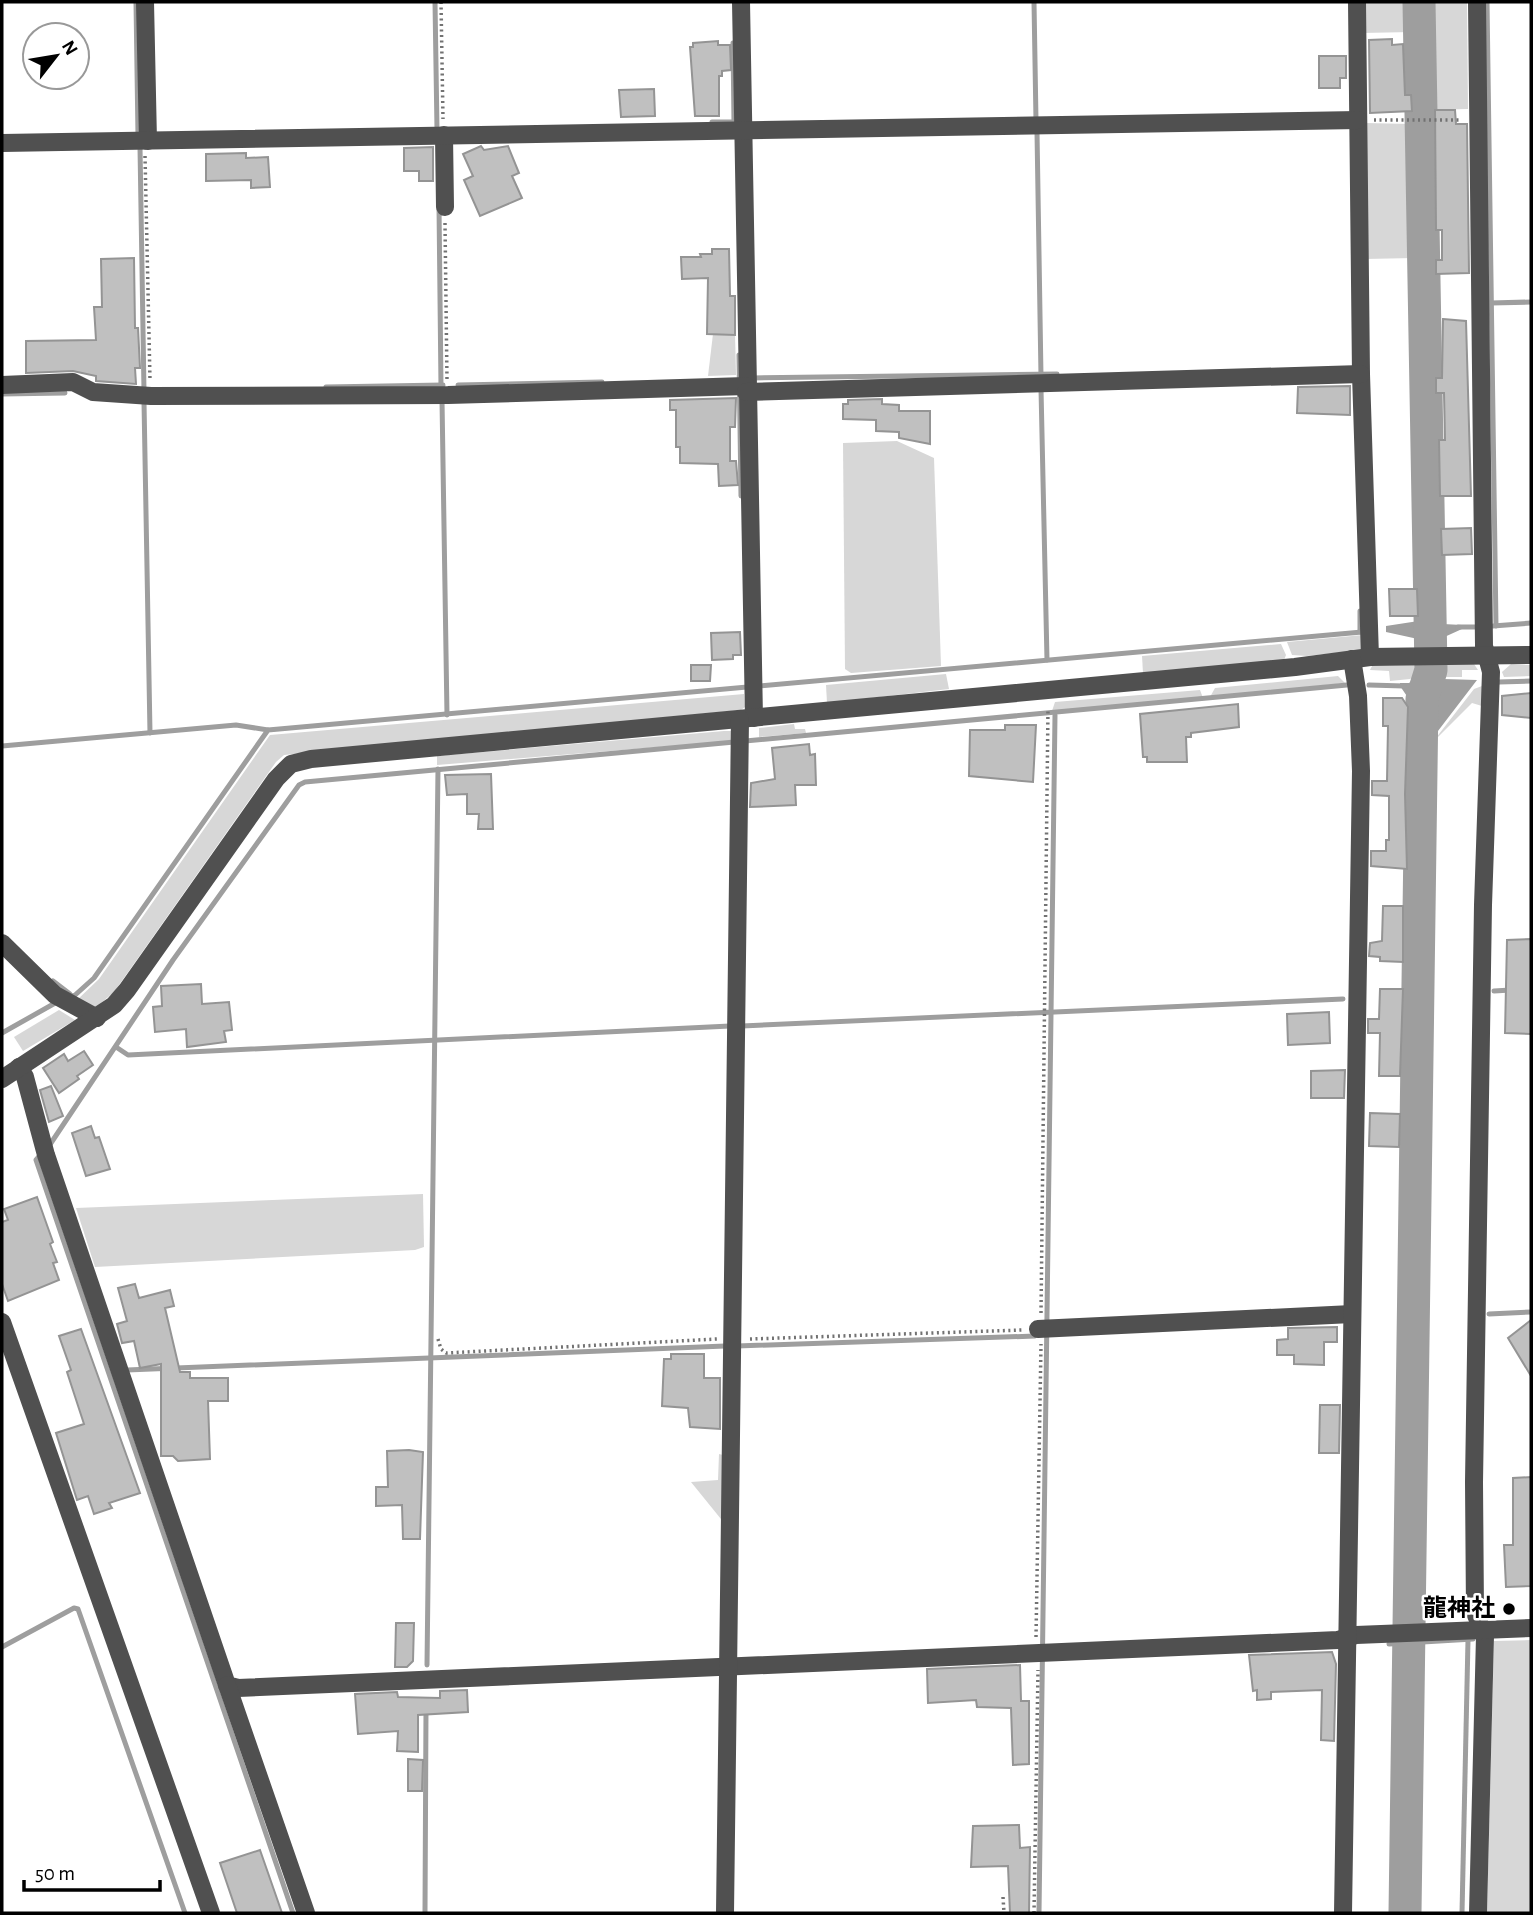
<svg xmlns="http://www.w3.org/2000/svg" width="1533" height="1915" font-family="'Alegreya Sans','Noto Sans JP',sans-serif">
	<rect width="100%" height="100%" fill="#fff"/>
	<!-- green -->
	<g fill="#d7d7d7">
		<path d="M1361,2H1412L1413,32L1361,33Z"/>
		<path d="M1428,2H1467L1468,109L1428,110Z"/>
		<path d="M1365,123L1411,124L1414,258L1365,259Z"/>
		<path d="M735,333L736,375L708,376L713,334Z"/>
		<path d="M897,441L934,458L941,666L851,673L845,669L843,443Z"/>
		<path d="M1363,635L1362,650L1307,656L1292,655L1287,642Z"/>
		<path d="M1281,644L1286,655L1284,660L1143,673L1142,656Z"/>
		<path d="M1443,664H1474L1478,670H1462V677H1445Z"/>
		<path d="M1511,664L1531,665V676L1504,677L1502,672Z"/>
		<path d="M1420,665L1421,673L1410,679L1390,681L1389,671L1370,670L1372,666Z"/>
		<path d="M946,674L949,689L827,703L826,685Z"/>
		<path d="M1338,676L1345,683L1210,697L1215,688Z"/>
		<path d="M1482,686V706L1472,703L1432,743L1474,689Z"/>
		<path d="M1200,690L1203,698L1052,711L1055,702Z"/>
		<path d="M744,694L745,707L741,710L284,755L276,762L114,992L94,1009L77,1000L99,979L270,735Z"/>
		<path d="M794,724L795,729H805L806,733L759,737V728Z"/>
		<path d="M724,731H731L733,741L437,765V756Z"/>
		<path d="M59,1010L75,1020L23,1051L14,1037Z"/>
		<path d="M423,1194L424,1247L415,1250L95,1267L76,1208Z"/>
		<path d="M719,1454L723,1455L725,1524L691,1482L718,1480Z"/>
		<path d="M1531,1640V1913H1487L1494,1641Z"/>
	</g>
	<!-- water -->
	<path fill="#9e9e9e" d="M1438,618L1443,624L1462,625V629L1440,639V676L1443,679L1477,680L1428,744L1414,743L1413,705L1400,686V683H1409L1424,675L1418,639L1386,632V626Z"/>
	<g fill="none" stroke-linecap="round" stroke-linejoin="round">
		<!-- stream -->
		<g stroke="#9e9e9e" stroke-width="5">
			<path d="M136,2L138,136"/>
			<path d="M435,2L437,130"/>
			<path d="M1034,2L1036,121"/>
			<path d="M1487,2L1496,626"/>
			<path d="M733,43L734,123"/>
			<path d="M712,122H736"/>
			<path d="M1037,132L1041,376"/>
			<path d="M140,147L144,391"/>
			<path d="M439,206L441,387"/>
			<path d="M1491,303L1531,302"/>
			<path d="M739,355L741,496"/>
			<path d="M752,378L1057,374"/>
			<path d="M458,385L602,382"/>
			<path d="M326,387L443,385"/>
			<path d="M1041,389L1047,660"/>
			<path d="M2,394L65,393"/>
			<path d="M442,400L447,715"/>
			<path d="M144,402L150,733"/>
			<path d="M1360,611V632"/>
			<path d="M1493,626L1531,623"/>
			<path d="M1458,627H1479"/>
			<path d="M1499,682L1531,681"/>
			<path d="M1369,685L1404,686"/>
			<path d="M2,746L236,725L268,730"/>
			<path d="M53,981L70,994"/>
			<path d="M1494,991L1511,990"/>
			<path d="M68,995L74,996L94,978L268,730L1362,632"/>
			<path d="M742,1026L1343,999"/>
			<path d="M2,1033L57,1002"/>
			<path d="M116,1047L128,1055L730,1026"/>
			<path d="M49,1146L173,960L299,785L305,782L1347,685"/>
			<path d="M42,1153L36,1160L293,1913"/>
			<path d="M1489,1314L1531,1312"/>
			<path d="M737,1346L1035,1336"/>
			<path d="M127,1370L725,1346"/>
			<path d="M1389,1644L1473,1639"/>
			<path d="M2,1647L74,1608L78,1609L185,1913"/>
			<path d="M427,1665L438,769"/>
			<path d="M425,1913L426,1709"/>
			<path d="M1039,1913L1055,715"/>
			<path d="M1462,1913L1468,1640"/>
		</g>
		<!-- river -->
		<path stroke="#9e9e9e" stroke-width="33" d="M1405,1913L1422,699L1431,670L1419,2"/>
	</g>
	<!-- building -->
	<g fill="#c0c0c0" stroke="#949494" stroke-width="2">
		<path d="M1392,39V45L1403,44L1405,95H1411L1412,111L1370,113L1369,40Z"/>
		<path d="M718,41V45H730L731,70L722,71V76H719V116H695L690,47H693V43Z"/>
		<path d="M1319,56H1346V78H1340V88H1319Z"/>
		<path d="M654,89L655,116L621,117L619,90Z"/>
		<path d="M1435,110H1455L1456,124H1467L1469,273L1436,274V260H1442V230H1436Z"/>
		<path d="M481,146L484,150L508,146L519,173L512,176L522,198L480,216L464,180L473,176L463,154Z"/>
		<path d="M433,147V181H419V171H404V148Z"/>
		<path d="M246,153V158L268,157L270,187L251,188V180L206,181V154Z"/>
		<path d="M712,249H729L730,296H735V335L707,334L708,278L682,279L681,257H701L700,254H712Z"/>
		<path d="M134,258L135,328H138L140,368H135L136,384L96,381V376L73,371L26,373V341L96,340L94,307H102L101,259Z"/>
		<path d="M1443,319L1466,321L1471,496H1440L1439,440H1445L1444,393H1436V378H1442Z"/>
		<path d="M1350,386V415L1297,413L1298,387Z"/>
		<path d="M736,398L735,427H730V461H736L738,485L719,486L718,464L680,463V447H676V410H670V400Z"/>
		<path d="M882,399V404L899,405V411H930V444L899,438V432L876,431V420L843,419V404H848V400Z"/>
		<path d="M1471,528L1472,554L1442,555L1441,529Z"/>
		<path d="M1389,589H1417L1418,616H1390Z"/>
		<path d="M740,632L741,655H733V659L712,660L711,633Z"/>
		<path d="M691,665H711L710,681H691Z"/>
		<path d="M1531,693V718L1502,715V696Z"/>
		<path d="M1383,698H1402L1408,707L1405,794L1407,869L1371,866V851H1386V840H1389V796L1372,795V781H1387L1388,726H1383Z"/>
		<path d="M1238,704L1239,727L1191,733V737H1186L1187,762H1147V757H1143L1140,714Z"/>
		<path d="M1005,725H1036L1033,782L969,776L970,730H1005Z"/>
		<path d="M809,744L810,755L815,754L816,785H795L796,805L750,807L751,783L775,779L772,748Z"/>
		<path d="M491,774L493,829H478L479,814H467V794L447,795L445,775Z"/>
		<path d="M1383,906H1403V962L1380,961V957L1369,956L1370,943L1382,941Z"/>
		<path d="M1531,939V1034L1505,1033L1507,940Z"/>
		<path d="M201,984L202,1004L229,1002L232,1030L224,1031L226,1042L187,1047L186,1029L155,1032L153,1007L162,1006L161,986Z"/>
		<path d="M1380,989H1403L1400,1076H1379L1380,1033H1368V1019H1379Z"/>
		<path d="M1329,1012L1330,1043L1288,1045L1287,1014Z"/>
		<path d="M84,1051L93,1065L77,1076L79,1079L59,1093L43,1068L64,1054L68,1061Z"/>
		<path d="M1345,1070L1344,1098H1311V1071Z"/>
		<path d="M51,1086L63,1116L49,1122L40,1090Z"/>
		<path d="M1370,1113L1400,1114L1399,1147L1369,1146Z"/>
		<path d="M91,1126L95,1138L99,1137L110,1169L86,1176L72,1133Z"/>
		<path d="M37,1197L53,1242L50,1244L57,1262L53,1263L59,1280L8,1301L2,1284V1222L8,1220L4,1209Z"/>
		<path d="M135,1284L139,1298L170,1290L174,1306L165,1308L180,1372H190V1378H228V1401H208L210,1459L178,1461L173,1456H161V1364L140,1368L134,1341L122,1343L117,1324L127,1321L118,1288Z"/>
		<path d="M1531,1320V1376L1508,1338Z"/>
		<path d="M1337,1327V1342H1324V1365L1294,1364V1355H1277V1340L1288,1339V1328Z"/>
		<path d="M81,1329L140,1493L109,1503L112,1508L94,1514L88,1496L77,1500L56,1433L84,1424L67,1372L71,1370L59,1336Z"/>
		<path d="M671,1354H704V1378H720V1429L690,1427L688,1408L662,1406L664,1359H671Z"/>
		<path d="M1320,1405H1340L1339,1453H1319Z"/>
		<path d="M409,1450L423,1452L420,1539H403L402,1505L376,1506V1487H388L387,1451Z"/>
		<path d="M1531,1477V1586L1506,1587L1504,1545H1513V1478Z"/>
		<path d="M396,1623H414L413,1661L407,1667H395Z"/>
		<path d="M1332,1652L1336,1664L1334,1741L1321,1740L1322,1690L1271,1692V1699L1257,1700V1690L1253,1691L1249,1655Z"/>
		<path d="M1020,1665L1021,1701H1029V1764L1013,1765L1011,1708L977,1707L976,1700L928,1703L927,1669Z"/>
		<path d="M467,1690L468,1712L418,1715V1752L397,1751L398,1731L358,1734L355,1694L397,1692L398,1697L440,1698V1691Z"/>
		<path d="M408,1759L423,1760L422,1791H408Z"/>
		<path d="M1019,1825L1020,1848L1030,1847L1029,1913H1010L1008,1866L971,1867L973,1826Z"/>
		<path d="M260,1850L282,1913H237L220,1863Z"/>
	</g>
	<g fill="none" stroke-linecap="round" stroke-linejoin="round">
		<!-- path -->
		<g stroke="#727272" stroke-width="3.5" stroke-dasharray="2 3.5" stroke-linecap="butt">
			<path d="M441,2L443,119"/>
			<path d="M1374,120H1461"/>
			<path d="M145,156L150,380"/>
			<path d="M445,223L447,380"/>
			<path d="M1041,1313L1048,708"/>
			<path d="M438,1339L441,1349L446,1353L717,1339"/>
			<path d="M750,1339L1022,1330"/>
			<path d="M1036,1637L1041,1344"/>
			<path d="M1003,1897L1004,1913"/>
			<path d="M1034,1913L1038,1670"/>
		</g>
		<!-- minor -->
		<g stroke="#505050" stroke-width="18">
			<path d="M145,2L148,141"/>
			<path d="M741,2L754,718"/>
			<path d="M1357,2L1361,374L1370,657"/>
			<path d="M1477,2L1484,646L1491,672L1483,905L1474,1482L1475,1613L1485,1636L1478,1913"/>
			<path d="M444,135L445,207"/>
			<path d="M2,143L1358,120"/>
			<path d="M2,385L73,382L93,392L151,396L448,395L746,386"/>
			<path d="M746,392L1361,374"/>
			<path d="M2,943L55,995L97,1018"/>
			<path d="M19,1067L25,1077L46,1155L227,1685L238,1688L1338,1640L1356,1635L1531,1628"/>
			<path d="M2,1079L114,1005L127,990L276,779L291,764L311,759L1295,667L1370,657L1531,655"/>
			<path d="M2,1322L211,1913"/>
			<path d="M1038,1329L1352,1314"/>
			<path d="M227,1685L306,1913"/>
			<path d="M725,1913L740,719"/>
			<path d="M1343,1913L1361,771L1358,696L1352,659"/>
		</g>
	</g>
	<!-- markers -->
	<circle fill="#000" stroke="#fff" stroke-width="2.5" cx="1509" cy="1609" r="7"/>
	<g text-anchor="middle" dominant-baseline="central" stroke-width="5" stroke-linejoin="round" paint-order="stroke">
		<!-- poi labels -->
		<g font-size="24" font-weight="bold" fill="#000" stroke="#fff" text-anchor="end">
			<text x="1495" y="1609">龍神社</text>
		</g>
	</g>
	<!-- border -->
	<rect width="1533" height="1915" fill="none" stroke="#000000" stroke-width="7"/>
	<!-- north arrow -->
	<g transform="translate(56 56) rotate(59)"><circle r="33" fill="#ffffff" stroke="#999999" stroke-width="2"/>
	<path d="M0-5L12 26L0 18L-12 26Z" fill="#000000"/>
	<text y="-10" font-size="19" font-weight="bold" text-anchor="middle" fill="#000000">N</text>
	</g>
	<!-- scale -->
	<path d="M24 1880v10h136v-10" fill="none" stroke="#000000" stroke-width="3.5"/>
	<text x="35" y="1880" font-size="21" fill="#000000" stroke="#ffffff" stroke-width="5" paint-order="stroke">50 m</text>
</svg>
